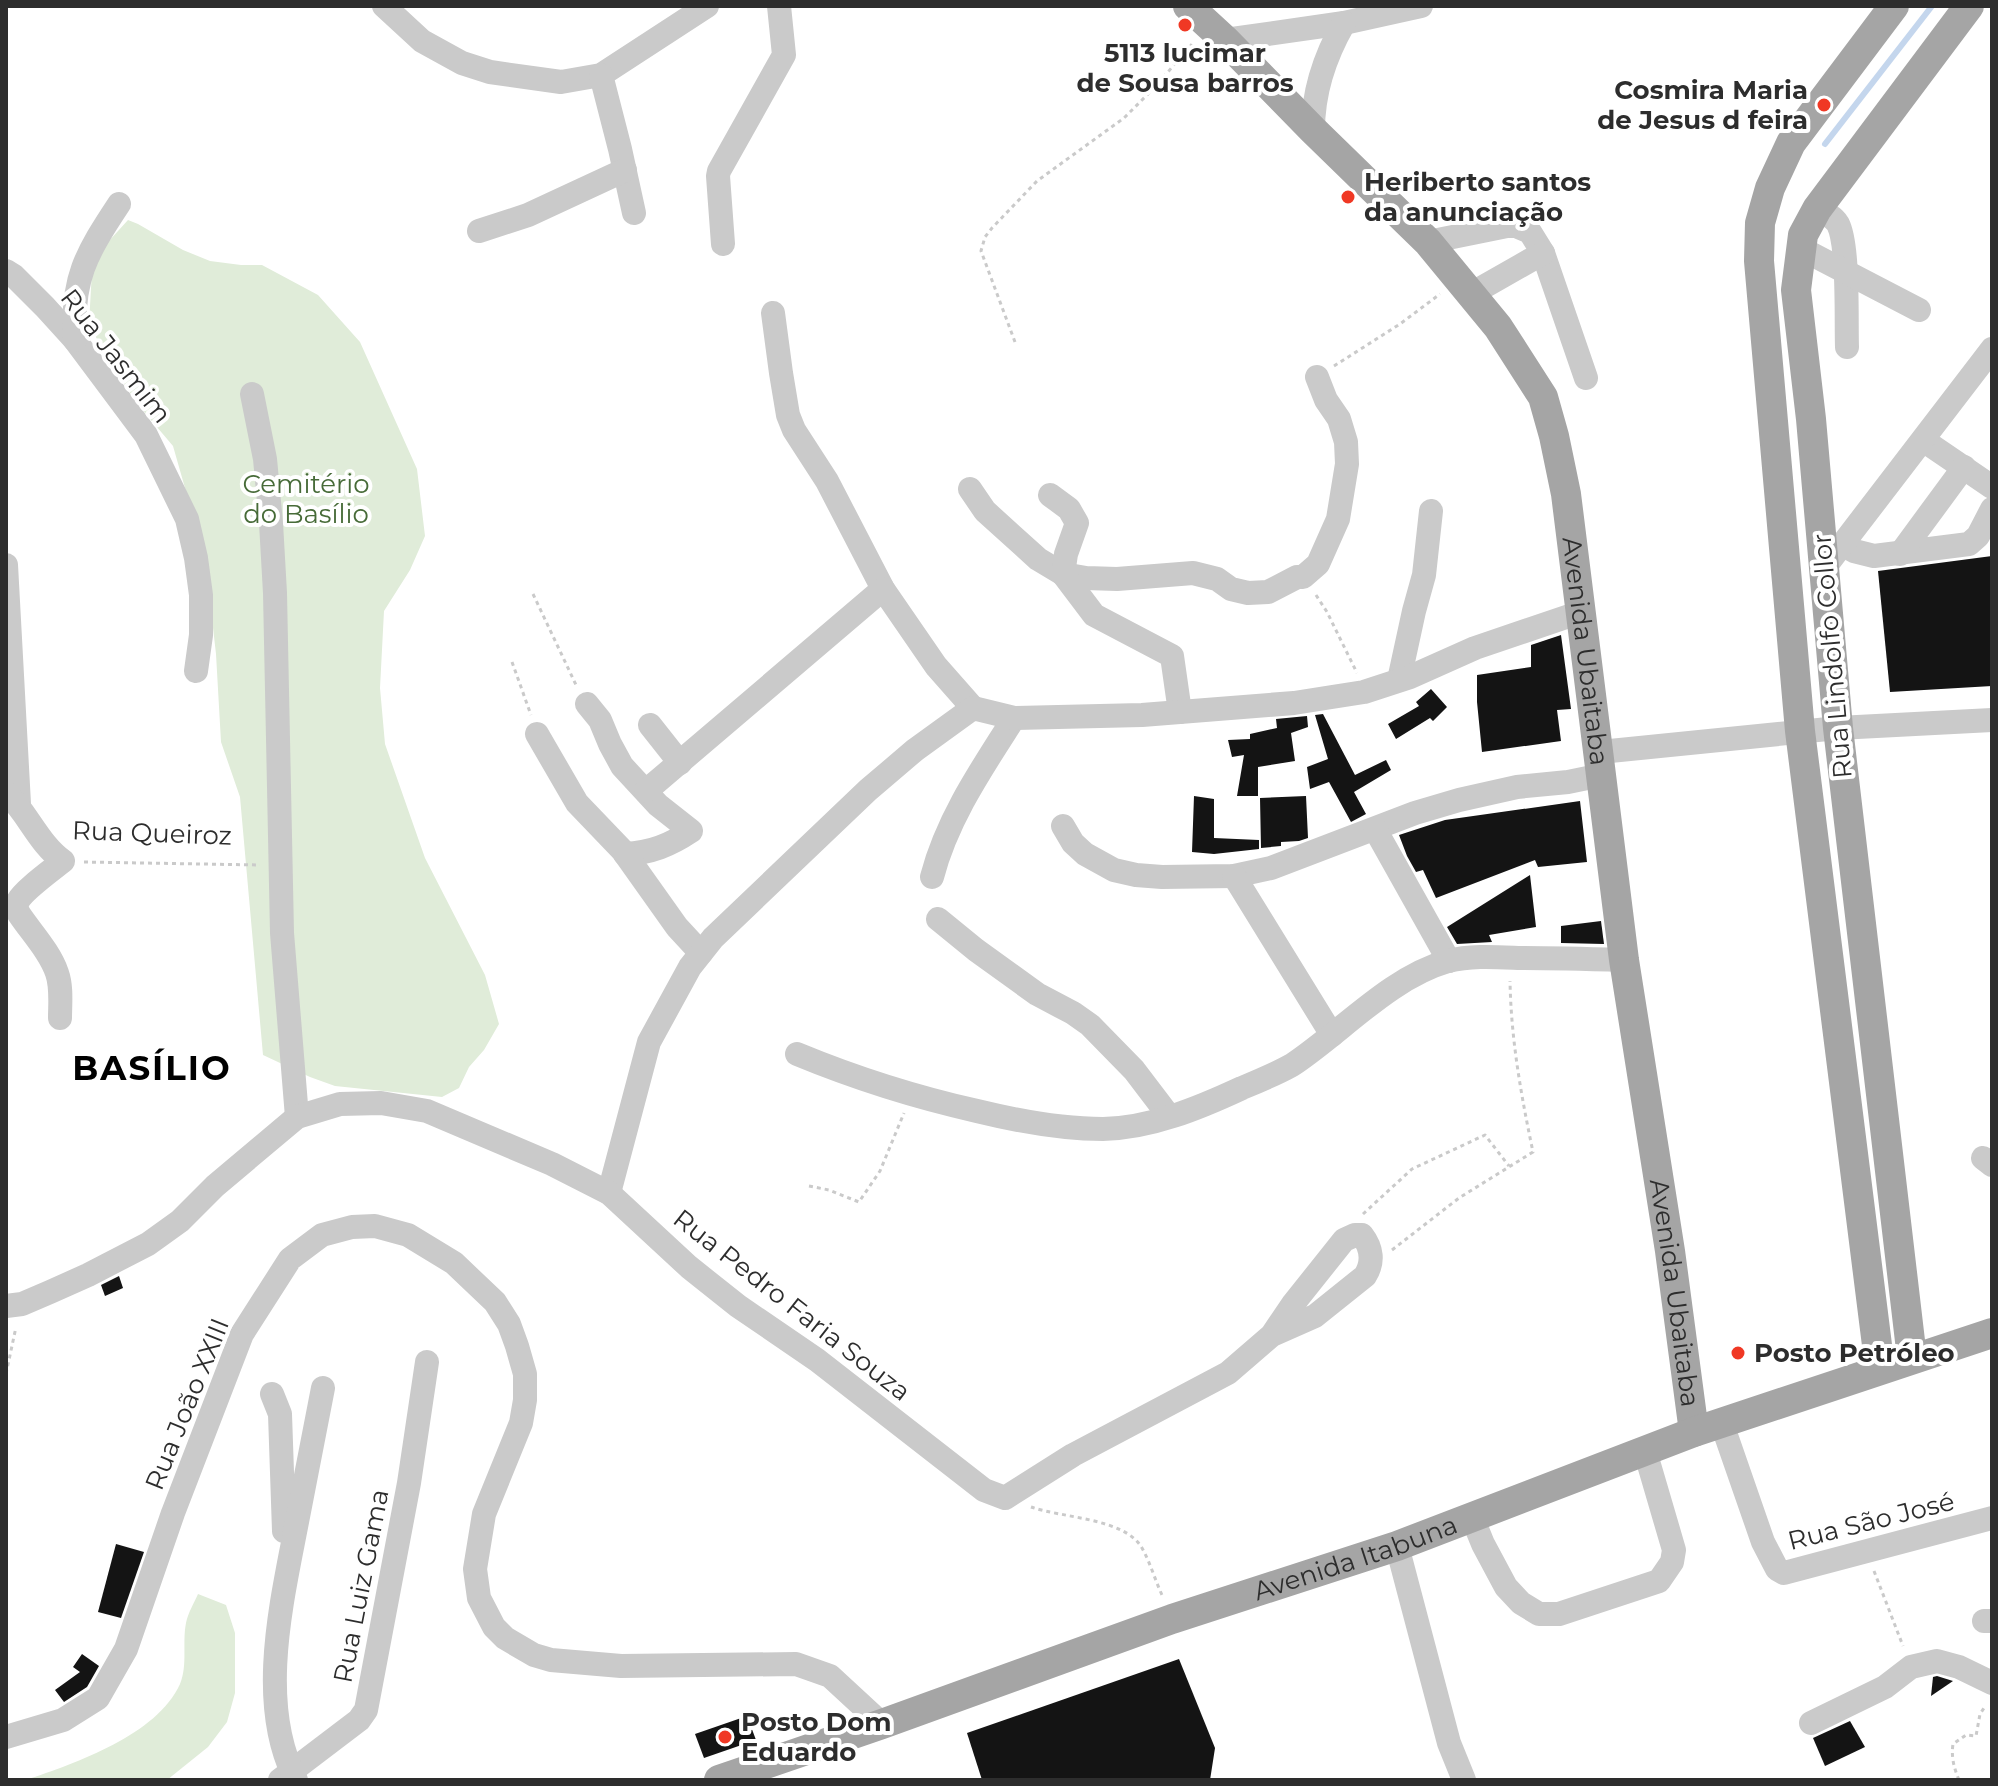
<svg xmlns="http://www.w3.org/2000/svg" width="1998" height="1786" font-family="Montserrat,sans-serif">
	<rect width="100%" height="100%" fill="#fff"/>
	<!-- green -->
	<g fill="#e0ecd9">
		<path d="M128,220L138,224L183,250L210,261L241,265H262L318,295L360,342L417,469L425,536L410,570L384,611L380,688L385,744L425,858L485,975L499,1024L484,1050L469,1067L459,1088L442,1097L335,1086L310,1077L263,1055L240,797L221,742L216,654L205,558L173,446L140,407L109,362L89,324L92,270L108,242Z"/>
		<path d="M198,1594L226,1605L235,1633V1693L227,1722L208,1747L167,1780H26C76,1763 157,1735 180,1684C188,1665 182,1643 186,1623C188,1613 194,1603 198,1594Z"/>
	</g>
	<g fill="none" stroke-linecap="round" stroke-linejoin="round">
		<!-- stream -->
		<path stroke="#c4d6ed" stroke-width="6" d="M1825,144L1932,6"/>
	</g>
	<!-- building -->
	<g fill="#141414">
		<path d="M1992,556V686L1890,692L1878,571Z"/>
		<path d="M1561,635L1571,709L1557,710L1561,741L1482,752L1477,702V675L1531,667V645Z"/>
		<path d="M1431,689L1447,707L1433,721L1430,718L1396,739L1388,724L1419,706L1416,702Z"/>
		<path d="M1323,714L1355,775L1386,760L1391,770L1354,792L1366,814L1351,822L1329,782L1310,789L1307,767L1328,759L1315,715Z"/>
		<path d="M1307,716L1308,727L1291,733L1295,761L1258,767V796H1237L1244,755L1232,757L1228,740L1250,739V734L1277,728L1276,719Z"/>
		<path d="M1194,796L1214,799V838L1259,840V849L1214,854L1192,852Z"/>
		<path d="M1306,796L1308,838L1299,841L1281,842V846L1261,848L1260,798Z"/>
		<path d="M1580,801L1587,862L1538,867L1535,860L1436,898L1423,870L1416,872L1407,856L1399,835L1445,820Z"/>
		<path d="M1530,875L1536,927L1489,935L1492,942L1457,944L1447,927Z"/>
		<path d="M1601,921L1604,944L1561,943V926Z"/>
		<path d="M119,1276L123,1288L105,1296L101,1285Z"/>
		<path d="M116,1544L144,1552L121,1618L98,1612Z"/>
		<path d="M82,1654L99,1666L87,1687L64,1702L55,1690L80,1672L73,1667Z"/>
		<path d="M1179,1659L1215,1748L1210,1780H982L967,1733Z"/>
		<path d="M1937,1676L1953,1681L1931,1696L1933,1677Z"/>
		<path d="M747,1716L756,1740L704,1758L695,1734Z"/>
		<path d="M1850,1721L1865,1747L1825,1766L1813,1738Z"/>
	</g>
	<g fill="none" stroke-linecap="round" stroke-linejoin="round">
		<!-- path -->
		<g stroke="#cacaca" stroke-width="3" stroke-dasharray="4 4" stroke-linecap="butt">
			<path d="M1015,342L981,251L985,237L992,228L1037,181L1124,118L1155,87L1192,44"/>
			<path d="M1334,366L1400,324L1440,294"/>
			<path d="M533,594L577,687"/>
			<path d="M1316,595L1327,612L1357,673"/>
			<path d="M512,662L531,715"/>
			<path d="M84,862L260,865"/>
			<path d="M809,1186L829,1190L859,1202L880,1171L904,1113"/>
			<path d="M1363,1214L1412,1169L1485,1135L1509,1166"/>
			<path d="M1392,1250L1459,1198L1533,1152C1521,1095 1511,1039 1510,981"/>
			<path d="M6,1374L16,1327"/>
			<path d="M1031,1507C1062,1518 1125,1518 1142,1548C1150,1562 1155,1580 1162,1595"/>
			<path d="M1874,1571L1903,1646"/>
			<path d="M1959,1780C1954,1768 1951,1757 1953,1744L1966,1735L1976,1736L1980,1714L1986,1705"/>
		</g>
		<!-- minor -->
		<g stroke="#cacaca" stroke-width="24">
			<path d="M384,6L422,41L462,63L490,72L561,82L601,75L707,6"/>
			<path d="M1225,40L1344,23L1421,6"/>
			<path d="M601,75L620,149L634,213"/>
			<path d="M1313,130C1313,91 1325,56 1344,23"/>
			<path d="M1817,209C1825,213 1833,216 1838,224C1849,246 1846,320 1847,347"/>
			<path d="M479,231L528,215L625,170"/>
			<path d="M1428,242L1507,226H1516L1530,232L1543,253L1586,378"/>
			<path d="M723,244L718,176L719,171L784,55L779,6"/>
			<path d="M1800,248L1919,310"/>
			<path d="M6,271L14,276L45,307L75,340L146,435L187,519L196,558L201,595V635L196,671"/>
			<path d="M1471,294L1543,253"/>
			<path d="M773,313L781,373L788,415L794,430L827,481L883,589L936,666L973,708"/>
			<path d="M75,340C71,279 86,254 119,204"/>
			<path d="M252,394L265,459L271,523L275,593L282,933L297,1117"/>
			<path d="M1923,440L1992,487"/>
			<path d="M970,489L985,511L1038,559L1063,574L1086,578L1117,579L1193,573L1217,579L1231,589L1248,593L1268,592L1297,577H1303L1318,564L1338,519L1347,464L1346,442L1339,419L1326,400L1317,377"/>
			<path d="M1050,495L1069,509L1077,523L1066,554L1063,574L1094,615L1172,656L1180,712"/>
			<path d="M1841,544L1854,551L1874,556L1969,544L1978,536L1992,509"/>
			<path d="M1900,554L1964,467"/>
			<path d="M6,565L19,804"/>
			<path d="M1825,567L1992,349"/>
			<path d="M1399,680L1414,611L1424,575L1431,511"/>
			<path d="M587,704L600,720L610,744L622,766L658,805L691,831C670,845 651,853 625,854"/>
			<path d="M650,725L680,763"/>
			<path d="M537,734L577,803L623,851L677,927L701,953"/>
			<path d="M1600,752L1838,728L1992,720"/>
			<path d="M646,791L883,589"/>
			<path d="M6,793C28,813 38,843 63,861C52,870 24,890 18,901C15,907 17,909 19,914C31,932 50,952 57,973C62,987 60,1004 60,1018"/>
			<path d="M1063,826L1073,843L1085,854L1114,870L1136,875L1162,877L1234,876L1271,868L1415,813L1459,800L1517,787L1568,782L1602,775"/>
			<path d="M1375,829L1449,961"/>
			<path d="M1234,876L1332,1035"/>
			<path d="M932,877C947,819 982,768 1014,718"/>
			<path d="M938,919L976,950L1037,994L1073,1013L1090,1025L1134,1070L1169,1116"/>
			<path d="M797,1054C855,1078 915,1097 977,1111C1018,1121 1061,1129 1103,1129C1151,1128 1199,1108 1242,1088C1259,1081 1276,1074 1292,1065C1342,1032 1389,978 1448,961C1471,955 1497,957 1521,958C1555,958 1590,959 1624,960"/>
			<path d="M1983,1158L1992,1165"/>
			<path d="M609,1193L649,1042L690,967L713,938L868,790L915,750L973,708L1014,718L1142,715L1294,703L1332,697L1364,692L1410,677L1475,648L1581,612"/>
			<path d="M6,1306L22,1304L50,1292L88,1275L148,1244L180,1221L215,1186L297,1117L340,1104L381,1103L427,1111L552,1164L609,1193L689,1267L738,1306L817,1360L984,1490L1005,1498L1073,1455L1228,1373L1272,1335L1293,1304L1344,1240L1355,1235H1362C1372,1248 1374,1262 1365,1276L1315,1316L1272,1335"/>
			<path d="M272,1394L280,1414L284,1531"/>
			<path d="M1722,1424L1763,1542L1777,1569L1784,1573L1992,1518"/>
			<path d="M1472,1517L1483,1544L1506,1587L1521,1603L1539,1614H1559L1659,1581L1672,1562L1674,1550L1645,1451"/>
			<path d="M1397,1546L1449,1743L1464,1780"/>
			<path d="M1984,1621H1992"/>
			<path d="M1811,1723L1885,1687L1911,1667L1937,1661L1959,1667L1992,1683"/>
			<path d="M6,1737L63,1720L98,1698L126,1649L173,1513L242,1334L290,1259L322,1235L352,1227L375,1226L408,1235L454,1263L495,1302L509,1324L517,1346L525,1374V1400L521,1423L484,1514L475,1569L479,1598L494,1627L505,1638L534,1655L551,1660L621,1666L796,1664L830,1676L882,1724"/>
			<path d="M280,1780L359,1720L366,1710L409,1483L427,1362"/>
			<path d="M296,1780C257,1706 281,1605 296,1527C305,1481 314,1434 323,1388"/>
		</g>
		<!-- major -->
		<g stroke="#a5a5a5" stroke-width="30">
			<path id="s1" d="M1188,6L1225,40L1313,130L1428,242L1498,327L1543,397L1554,436L1566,494L1624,960L1670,1251L1694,1432"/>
			<path d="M1912,1358L1838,728L1811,419L1796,290L1803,235L1817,209L1969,6"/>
			<path d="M1880,1369L1800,731L1759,261L1760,223L1770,188L1791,143L1894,6"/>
			<path id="s2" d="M719,1780L882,1724L1172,1619L1397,1546L1694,1432L1992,1333"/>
		</g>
	</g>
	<!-- markers -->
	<g fill="#f03824" stroke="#fff" stroke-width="3">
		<circle cx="1185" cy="25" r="8"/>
		<circle cx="1824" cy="105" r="8"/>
		<circle cx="1348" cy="197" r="8"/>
		<circle cx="1738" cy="1353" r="8"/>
		<circle cx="725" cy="1737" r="8"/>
	</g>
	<g text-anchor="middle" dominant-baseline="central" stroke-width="8" stroke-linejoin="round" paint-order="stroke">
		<!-- poi labels -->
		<g font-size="26" font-weight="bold" fill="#2d2d2d" stroke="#fff" text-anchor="start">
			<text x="1185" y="53" text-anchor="middle">5113 lucimar<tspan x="1185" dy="30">de Sousa barros</tspan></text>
			<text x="1808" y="90" text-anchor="end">Cosmira Maria<tspan x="1808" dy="30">de Jesus d feira</tspan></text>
			<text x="1364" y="182">Heriberto santos<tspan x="1364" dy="30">da anunciação</tspan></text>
			<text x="1754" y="1353">Posto Petróleo</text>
			<text x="741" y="1722">Posto Dom<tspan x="741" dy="30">Eduardo</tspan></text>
		</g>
		<!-- street labels -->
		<g font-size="26" fill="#2d2d2d" stroke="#fff">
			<text transform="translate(116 356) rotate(52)">Rua Jasmim</text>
			<text stroke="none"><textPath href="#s1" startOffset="788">Avenida Ubaitaba</textPath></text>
			<text transform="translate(1832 656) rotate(-95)">Rua Lindolfo Collor</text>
			<text transform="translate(152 833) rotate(2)">Rua Queiroz</text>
			<text stroke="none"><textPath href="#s1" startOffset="1436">Avenida Ubaitaba</textPath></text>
			<text transform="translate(792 1305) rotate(38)">Rua Pedro Faria Souza</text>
			<text transform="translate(187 1404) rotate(-68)">Rua João XXIII</text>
			<text transform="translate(1871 1521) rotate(-14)">Rua São José</text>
			<text stroke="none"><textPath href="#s2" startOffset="674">Avenida Itabuna</textPath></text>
			<text transform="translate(361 1586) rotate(-79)">Rua Luiz Gama</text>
		</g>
		<!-- park labels -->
		<g font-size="26" fill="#476b38" stroke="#fff">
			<text x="306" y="484">Cemitério<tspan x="306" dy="30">do Basílio</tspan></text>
		</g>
		<!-- district labels -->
		<g font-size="34" font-weight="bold" letter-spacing="2" fill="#000" stroke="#fff">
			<text x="152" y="1068">BASÍLIO</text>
		</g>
	</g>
	<!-- border -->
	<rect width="1998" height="1786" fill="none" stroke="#2d2d2d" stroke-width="16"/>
</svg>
